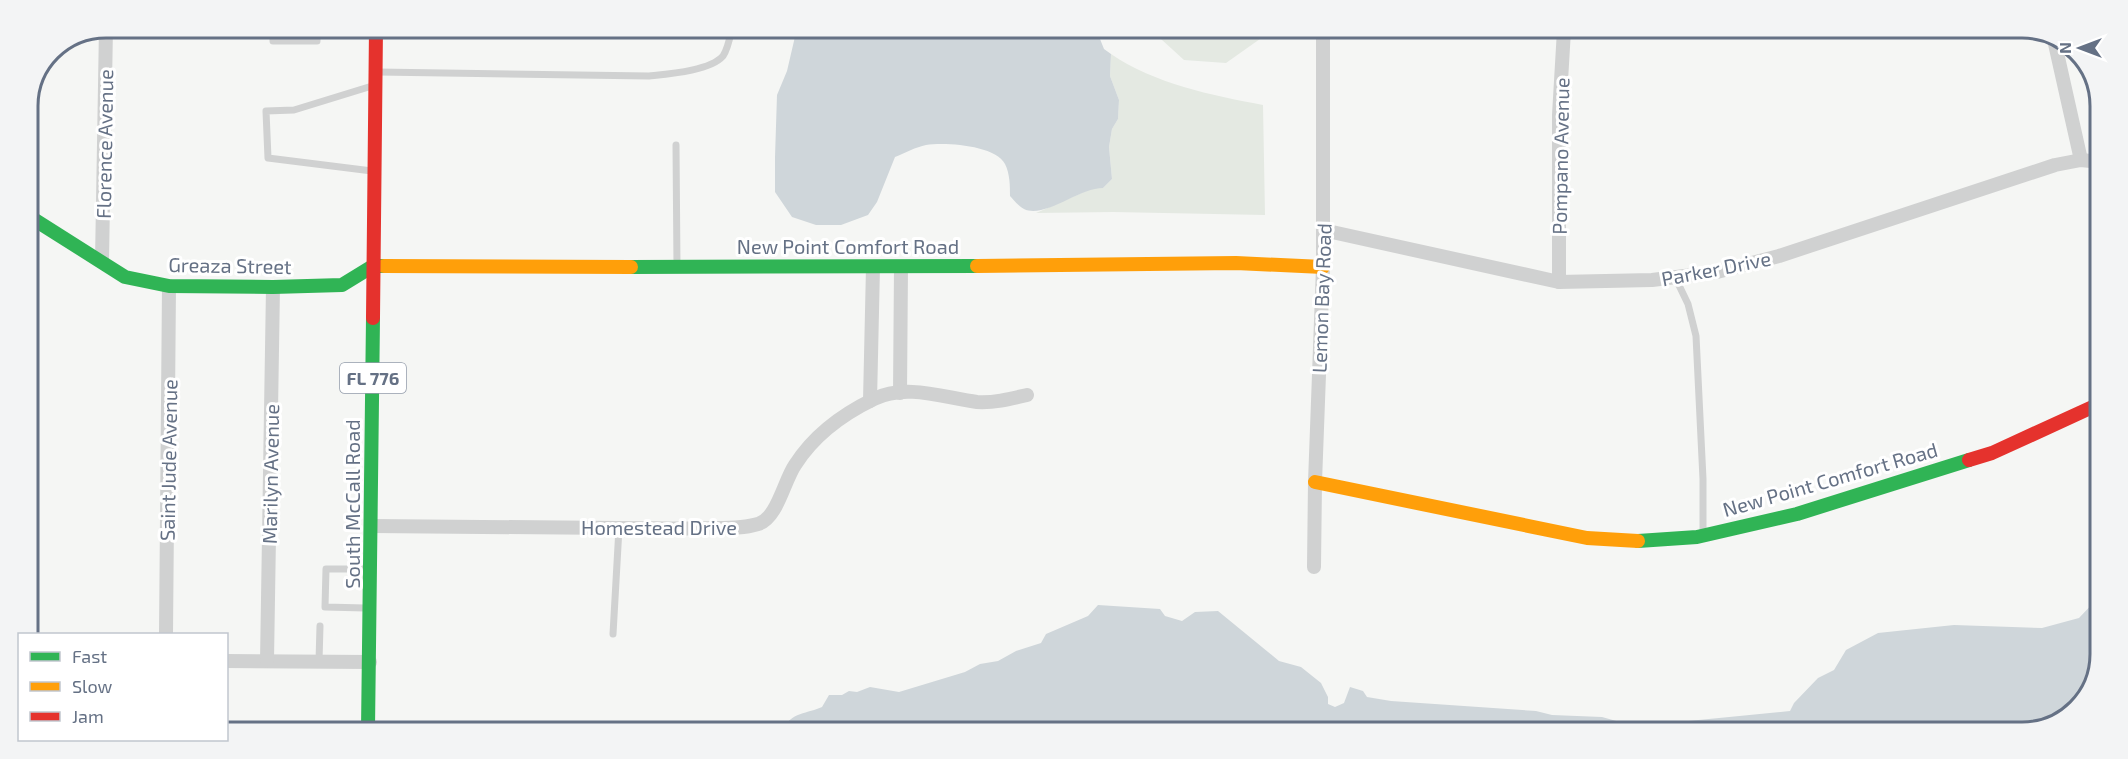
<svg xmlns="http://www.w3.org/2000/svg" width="2128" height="759" font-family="'Exo 2',sans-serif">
	<rect width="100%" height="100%" fill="#f5f6f4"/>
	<!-- green -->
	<g fill="#e4e9e2">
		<path d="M1150,29H1274L1226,63L1184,60Z"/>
		<path d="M1111,54C1155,84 1211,95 1263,105L1265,215L1113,212L1036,213L1093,188H1103L1112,179L1109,147L1112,129L1118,119L1119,100L1110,76Z"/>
	</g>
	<!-- water -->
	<g fill="#cfd6da">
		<path d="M797,28L1096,29L1104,49L1111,54L1110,76L1119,100L1118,119L1112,129L1109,147L1112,179L1103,188C1079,188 1044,219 1024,209C1019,207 1014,200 1010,196C1010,186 1010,174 1005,164C995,145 945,142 926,145C916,147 905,153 895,157L877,202L868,215L841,225H816L792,217L775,192V157L777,95L787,71Z"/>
		<path d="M2097,599V678L2070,716L2022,732L784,729C789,713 809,713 822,707L829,695H842L849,691L857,692L870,687L899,692L965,672L980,664L998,661L1016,651L1041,643L1046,634L1088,616L1098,605L1160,609L1165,616L1182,621L1195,612L1218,611L1279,661L1301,667L1321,683L1328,697V704L1335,707L1344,703L1350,687L1363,691L1367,697L1391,701L1536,711L1552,715L1602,717L1627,724H1658L1790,711L1794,703L1818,678L1834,670L1846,650L1878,633L1954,625L2042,628L2079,618Z"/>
	</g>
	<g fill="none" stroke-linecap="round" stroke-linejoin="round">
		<!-- lane -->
		<g stroke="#d0d1d1" stroke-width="7">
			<path d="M273,27V41H317V27"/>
			<path d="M378,72L649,76C668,74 710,71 723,56C728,49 730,37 732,28"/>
			<path d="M676,145L677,266"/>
			<path d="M372,171L268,158L266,111L294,110L372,86"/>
			<path d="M1675,277L1688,304L1696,336L1703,479V534"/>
			<path d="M365,608L325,607L326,569H366"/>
			<path d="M613,634L619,528"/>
			<path d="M319,661L320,626"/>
		</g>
		<!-- street -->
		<g stroke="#d0d1d1" stroke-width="14">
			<path d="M2053,35L2081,160"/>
			<path d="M1323,230L1559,282L1652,280L1717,272L1779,256L2055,165L2081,160L2100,162"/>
			<path d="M102,261L106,27"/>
			<path d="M1559,282V115L1564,30"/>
			<path d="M900,393L901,267"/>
			<path d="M870,401L873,267"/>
			<path d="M372,526C453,527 535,527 617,528C651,528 684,529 717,528C731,528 745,528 758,524C777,519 784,481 795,465C814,435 843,414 874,399C906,383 945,398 977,402C994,403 1010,399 1027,395"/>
			<path d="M1314,567L1315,482L1323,267V30"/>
			<path d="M166,634L169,286"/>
			<path d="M226,661L370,662"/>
			<path d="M267,661L273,287"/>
		</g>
		<!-- fast -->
		<g stroke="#30b455" stroke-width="14">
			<path d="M27,215L125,277L169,286L273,287L342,285L373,266H384"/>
			<path d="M631,267L977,266"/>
			<path d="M1638,541L1697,537L1797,514L1969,460"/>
			<path d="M368,729L373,318"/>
		</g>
		<!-- slow -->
		<g stroke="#ff9f0a" stroke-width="14">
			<path d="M384,266L631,267"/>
			<path d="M977,266L1236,263L1323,267"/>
			<path d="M1315,482L1587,538L1638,541"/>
		</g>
		<!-- jam -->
		<g stroke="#e5322d" stroke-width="14">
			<path d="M373,318L376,28"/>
			<path d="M1969,460L1992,453L2099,404"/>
		</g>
	</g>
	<g text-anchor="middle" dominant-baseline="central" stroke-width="6" stroke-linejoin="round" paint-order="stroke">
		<!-- shield labels -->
		<rect fill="#fff" stroke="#939caa" stroke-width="1.5" x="340" y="363" width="66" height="30" rx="4.5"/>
		<g font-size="18" font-weight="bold" fill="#657185">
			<text x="373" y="378">FL 776</text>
		</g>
		<!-- street labels -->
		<g font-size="20" fill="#657185" stroke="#fff">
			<text transform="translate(104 144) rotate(-89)">Florence Avenue</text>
			<text transform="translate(1560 156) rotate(-89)">Pompano Avenue</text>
			<text x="848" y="246">New Point Comfort Road</text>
			<text transform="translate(230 265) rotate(1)">Greaza Street</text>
			<text transform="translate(1716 268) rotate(-11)">Parker Drive</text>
			<text transform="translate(1321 298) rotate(-88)">Lemon Bay Road</text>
			<text transform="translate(168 460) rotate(-89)">Saint Jude Avenue</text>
			<text transform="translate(270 474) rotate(-89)">Marilyn Avenue</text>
			<text transform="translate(1830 479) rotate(-16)">New Point Comfort Road</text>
			<text transform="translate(352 504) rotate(-90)">South McCall Road</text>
			<text x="659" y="527">Homestead Drive</text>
		</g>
	</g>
	<!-- crop -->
	<path d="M0 0H2128V759H0ZM106 38H2022A68 68 0 0 1 2090 106V654A68 68 0 0 1 2022 722H106A68 68 0 0 1 38 654V106A68 68 0 0 1 106 38Z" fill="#f3f4f5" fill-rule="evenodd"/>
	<path fill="none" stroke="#657185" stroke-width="3" d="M106 38H2022A68 68 0 0 1 2090 106V654A68 68 0 0 1 2022 722H106A68 68 0 0 1 38 654V106A68 68 0 0 1 106 38Z"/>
	<!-- legend -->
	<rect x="18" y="633" width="210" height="108" fill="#ffffff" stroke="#c1c6ce" stroke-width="1.5"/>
	<rect x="30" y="652" width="30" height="9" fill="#30b455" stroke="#c1c6ce" stroke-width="1.5"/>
	<text x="72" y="663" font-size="18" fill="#657185">Fast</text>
	<rect x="30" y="682" width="30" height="9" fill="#ff9f0a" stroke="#c1c6ce" stroke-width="1.5"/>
	<text x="72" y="693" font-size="18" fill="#657185">Slow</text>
	<rect x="30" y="712" width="30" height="9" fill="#e5322d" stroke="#c1c6ce" stroke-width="1.5"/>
	<text x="72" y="723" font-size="18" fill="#657185">Jam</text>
	<!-- north arrow -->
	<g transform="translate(2080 48) rotate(270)" stroke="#ffffff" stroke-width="4.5" paint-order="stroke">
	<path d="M0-4.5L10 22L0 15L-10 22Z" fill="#657185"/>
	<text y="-9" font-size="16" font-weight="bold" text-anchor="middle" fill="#657185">N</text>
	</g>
</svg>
